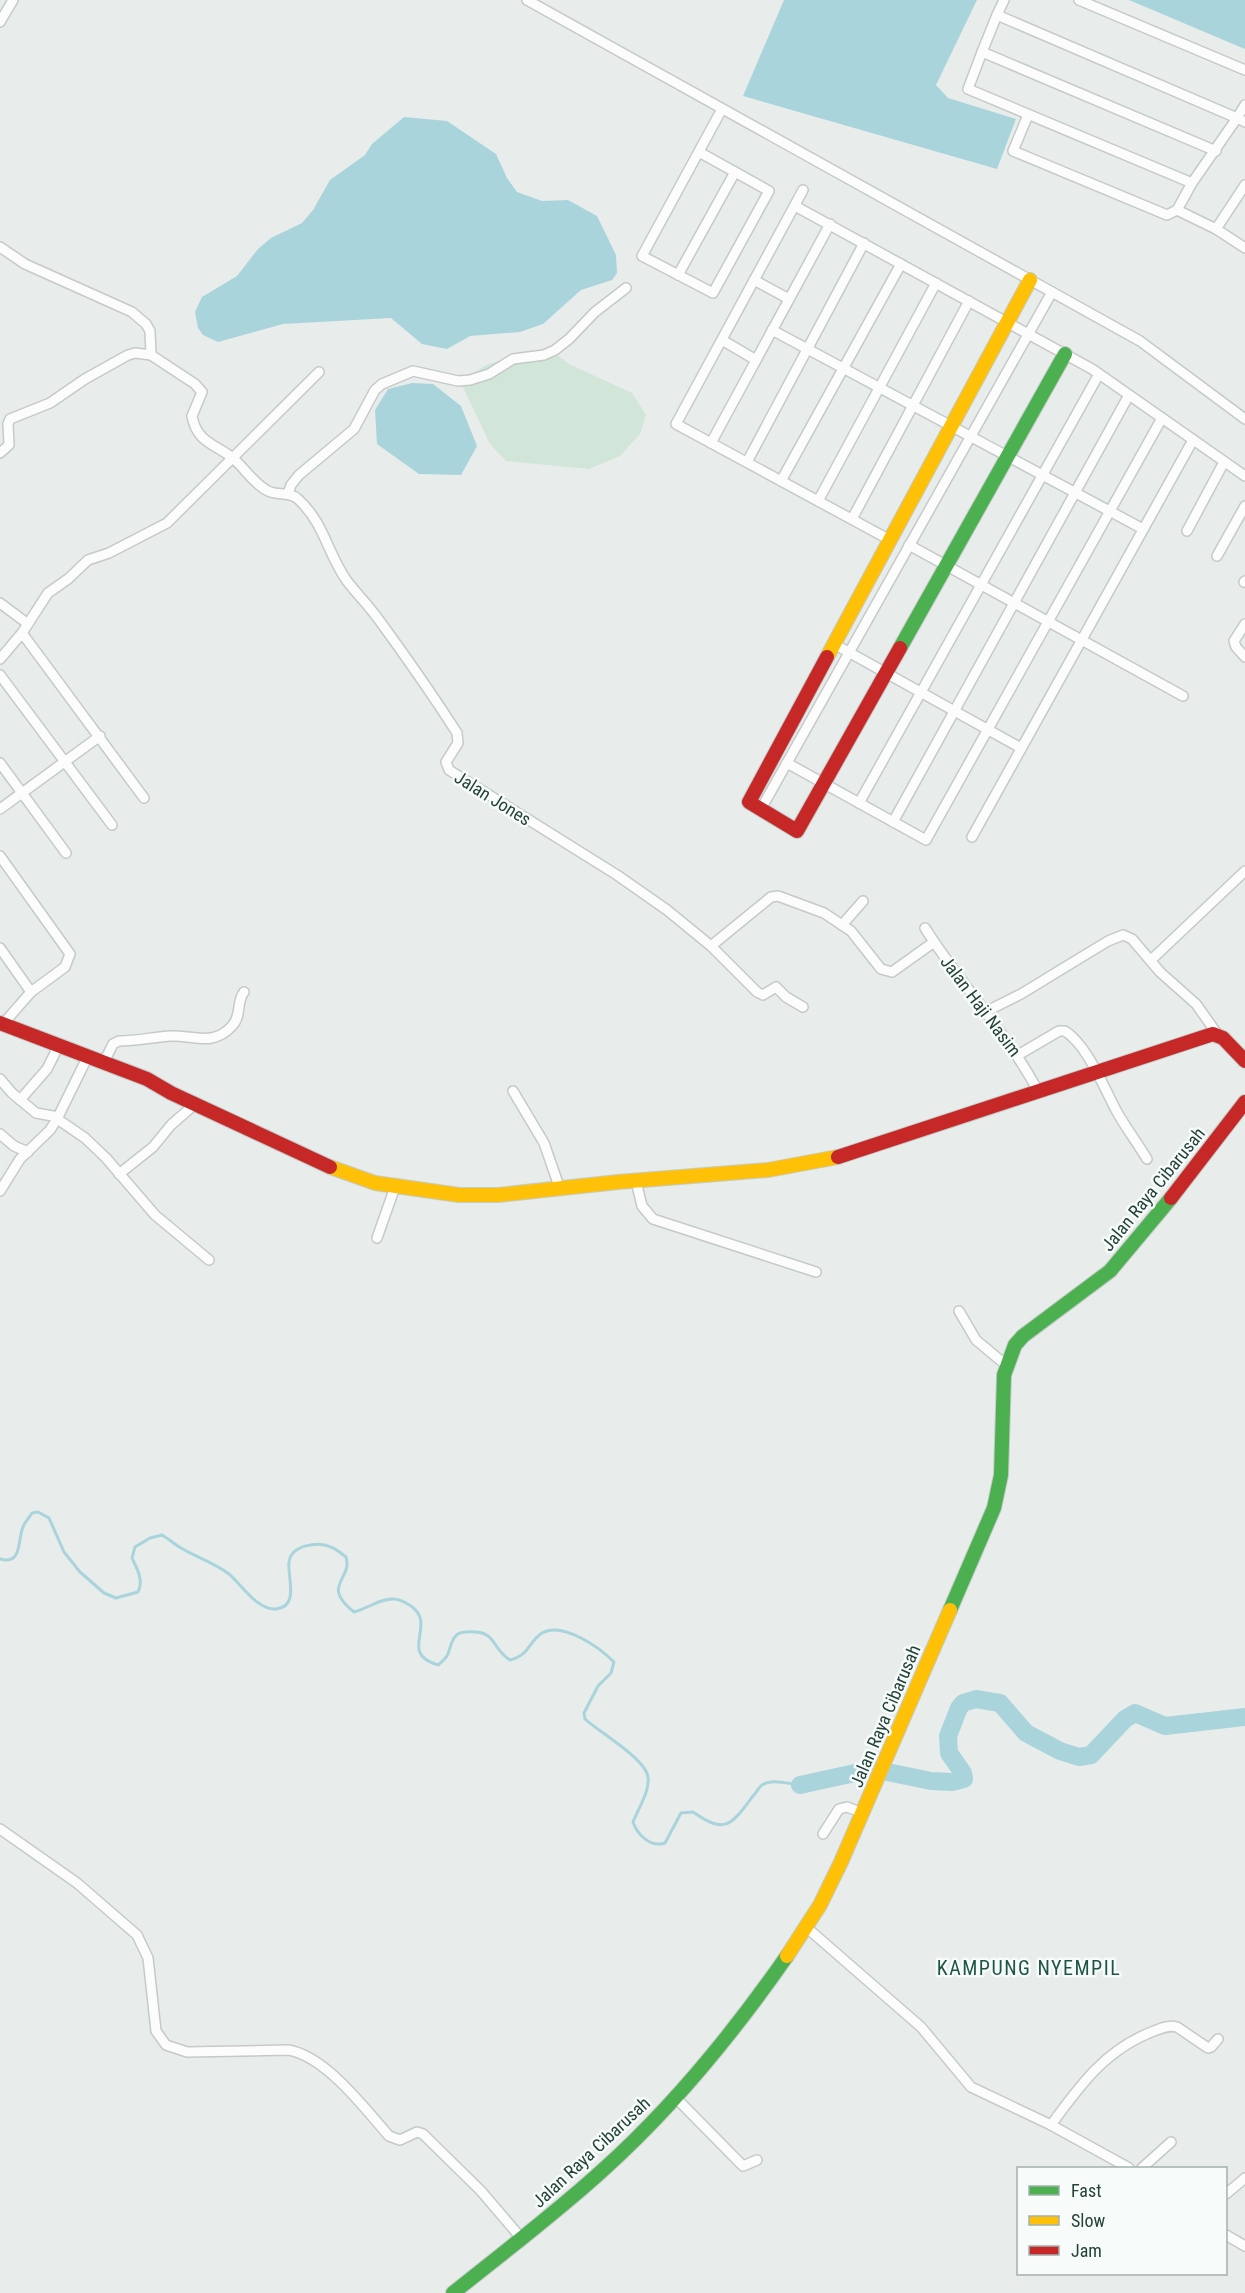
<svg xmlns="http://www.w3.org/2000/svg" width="1245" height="2293" font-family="'Roboto Condensed',sans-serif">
	<rect width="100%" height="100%" fill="#e8edeb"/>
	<!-- green -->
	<path fill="#d1e6d8" d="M549,349L569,364L632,393L646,415L640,434L620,456L589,469L506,461L490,444L460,381L488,364Z"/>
	<!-- water -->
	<g fill="#a9d4db">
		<path d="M784,0H977L936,85L948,98L1016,119L997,169L743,96Z"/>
		<path d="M1129,0H1245V49L1233,44Z"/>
		<path d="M404,117L447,121L496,154L507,178L517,192L542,201L568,200L597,216L616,255L617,273L612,280L581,290L543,324L520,332L470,336L447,349L422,344L391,318L283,324L218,342L203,335L198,328L195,312L202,297L237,276L258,249L271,238L302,223L313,210L330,180L365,155L372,144Z"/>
		<path d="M412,383L433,384L461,406L477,446L461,475L419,474L377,444L375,410L388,389Z"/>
	</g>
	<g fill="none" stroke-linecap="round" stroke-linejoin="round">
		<!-- stream -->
		<path stroke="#a9d4db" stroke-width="3" d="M0,1559C21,1565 18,1543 22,1530C23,1524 29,1518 32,1513L38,1512L49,1518L64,1552L80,1572L104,1593L116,1598L138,1592C144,1580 137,1569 132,1558L135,1547L150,1538L162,1535C169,1539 174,1544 181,1548C196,1557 215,1563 229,1574C242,1585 257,1610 276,1609C300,1607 287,1576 289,1562C291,1545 318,1541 331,1547C336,1549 341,1553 346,1557C353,1580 320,1585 354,1612C367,1609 380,1598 394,1599C400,1599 406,1603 411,1606C438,1625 397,1653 438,1665C453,1653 446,1652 454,1638C457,1633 461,1632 466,1632C499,1630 489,1647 510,1660C530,1655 528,1642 542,1633C563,1621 600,1648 614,1662L611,1673L598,1686L584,1713L585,1719C599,1732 646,1759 648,1777C650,1791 638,1809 633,1822C637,1834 650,1848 665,1843L681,1813L693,1812C726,1835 731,1825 753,1796C756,1793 759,1787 762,1785C772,1778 789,1784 800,1785"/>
		<!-- river -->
		<path stroke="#a9d4db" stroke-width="18" d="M800,1785L873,1769L931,1781L952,1782L964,1779L963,1773L949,1753L948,1736L959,1708L963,1703L976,1699L1000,1703L1026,1733L1060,1751L1079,1757L1091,1755L1125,1719L1135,1713L1165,1726L1245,1717"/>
		<defs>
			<g id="street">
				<path d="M527,0L1140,341L1245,419"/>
				<path d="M1004,0L997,15L1237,118L1245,105"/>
				<path d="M1079,0L1245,70"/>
				<path d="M997,15L982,52L1216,151"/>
				<path d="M0,22L13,0"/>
				<path d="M982,52L968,89L1192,183"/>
				<path d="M1028,115L1013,151L1167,215L1177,210L1192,183L1237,118L1245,122"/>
				<path d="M699,152L769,191L713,293L642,256L722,109"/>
				<path d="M803,190L676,424L890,540"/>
				<path d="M795,206L1092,369L1245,476"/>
				<path d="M1177,210L1216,229L1245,248"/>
				<path d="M1216,229L1245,185"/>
				<path d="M0,247L25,264L132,312L146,324L150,331L151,355L195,384L202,392L192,416C197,444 217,444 235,460C246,470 254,484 268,491C278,496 289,491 298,499C325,524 327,553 347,581C357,594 369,606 379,620C406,657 432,694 457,733L458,743L446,762L449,770L617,875L667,910L711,946L757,992L763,995L776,987L786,997L803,1007"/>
				<path d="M678,275L735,172"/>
				<path d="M754,280L789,299"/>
				<path d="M772,330L1143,529"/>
				<path d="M722,340L756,360"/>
				<path d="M711,443L830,224"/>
				<path d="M0,453L9,445L8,424L10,419L50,403L85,379L128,355L135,353L151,355"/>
				<path d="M747,462L864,243"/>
				<path d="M781,481L901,264"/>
				<path d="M288,494L291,485L299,475L354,429L375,390L382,384L413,371L458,381L470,380L489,374L513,359L544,355L555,350L569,339L595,312L626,288"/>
				<path d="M818,501L936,283"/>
				<path d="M852,519L969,301"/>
				<path d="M1187,531L1224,462"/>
				<path d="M909,545L1183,696"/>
				<path d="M1217,556L1245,506"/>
				<path d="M1244,582L1245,581"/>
				<path d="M0,603L28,624"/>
				<path d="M1245,624L1234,641L1236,647L1245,657"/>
				<path d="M22,633L144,798"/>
				<path d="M834,644L1021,748"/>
				<path d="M0,659L22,633L48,593L68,579L88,560L109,553L167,523L319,372"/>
				<path d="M0,675L112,825"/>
				<path d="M0,763L66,853"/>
				<path d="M787,763L926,840L1162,418"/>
				<path d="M859,803L1099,374"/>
				<path d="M0,809L100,736"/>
				<path d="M761,809L1052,292"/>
				<path d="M893,822L1129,395"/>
				<path d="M972,837L1193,440"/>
				<path d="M0,856L70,954L65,967L31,992L3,1024"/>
				<path d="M842,925L863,901"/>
				<path d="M925,928C961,985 1008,1034 1039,1093"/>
				<path d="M711,946L771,897L778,896L824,913L851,931L881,969L892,972L934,942"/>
				<path d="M0,948L31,992"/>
				<path d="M1151,960L1245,871"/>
				<path d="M985,1012L1021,994L1108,941L1123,935L1132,939L1160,972L1196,1004L1218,1035"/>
				<path d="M1018,1055L1059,1031H1065C1088,1046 1104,1088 1117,1112C1126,1128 1138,1144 1147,1159"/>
				<path d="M104,1062L113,1044L119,1041C137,1041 154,1037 171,1036C193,1035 213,1047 232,1026C242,1016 236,1002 244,992"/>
				<path d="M0,1079L12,1093L36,1113L53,1116L85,1138L106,1158L155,1215L209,1260"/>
				<path d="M513,1091L544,1143L560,1189"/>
				<path d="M20,1100L47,1069L59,1045"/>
				<path d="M0,1134L14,1146L28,1152"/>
				<path d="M119,1174L153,1147L171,1125L195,1104"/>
				<path d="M636,1181L642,1206L653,1219L816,1272"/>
				<path d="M0,1191L20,1159L50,1130L57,1119L88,1056"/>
				<path d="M377,1238L395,1187"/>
				<path d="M959,1311L976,1340L1006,1365"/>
				<path d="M0,1829L77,1883L137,1935L148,1958L156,2031L166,2045L187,2052L288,2050C326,2056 365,2109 389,2136L400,2140L417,2132L423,2134L481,2191L522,2239"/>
				<path d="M823,1834L839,1809L847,1807L863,1813"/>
				<path d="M806,1927L921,2027L971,2087L1051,2125L1129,2168"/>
				<path d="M675,2097L743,2166L757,2160"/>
				<path d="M1051,2125C1080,2085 1106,2049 1154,2031C1162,2028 1169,2025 1177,2027L1208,2048L1211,2047L1218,2039"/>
				<path d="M1142,2168L1171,2142"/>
				<path d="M1226,2194L1245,2178"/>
				<path d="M1226,2235L1245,2246"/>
			</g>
			<g id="fast">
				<path d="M900,648L1065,354"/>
				<path d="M950,1610L994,1508L1001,1475L1004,1375L1015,1345L1023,1336L1110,1271L1171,1198"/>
				<path d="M453,2293C504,2252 556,2213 604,2169C674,2106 734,2032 787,1956"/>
			</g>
			<g id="slow">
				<path d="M827,657L1030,280"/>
				<path d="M330,1167L375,1183L459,1195H498L618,1182L768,1170L838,1157"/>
				<path d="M787,1956L820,1905L841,1862L950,1610"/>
			</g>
			<g id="jam">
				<path d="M827,657L749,802L797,831L900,648"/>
				<path d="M0,1023L147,1079L171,1093L330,1167"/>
				<path d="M838,1157L1213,1034L1223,1038L1245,1061"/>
				<path d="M1171,1198L1245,1102"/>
			</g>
		</defs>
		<!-- street casing -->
		<use href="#street" stroke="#c5cac8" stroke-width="12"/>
		<!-- fast casing -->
		<use href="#fast" stroke="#c3cbc8" stroke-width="16"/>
		<!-- slow casing -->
		<use href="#slow" stroke="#c3cbc8" stroke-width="16"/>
		<!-- jam casing -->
		<use href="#jam" stroke="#c3cbc8" stroke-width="16"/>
		<!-- street -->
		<use href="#street" stroke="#fcfcfc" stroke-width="9"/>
		<!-- fast -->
		<use href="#fast" stroke="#4caf50" stroke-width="14"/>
		<!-- slow -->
		<use href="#slow" stroke="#ffc107" stroke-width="14"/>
		<!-- jam -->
		<use href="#jam" stroke="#c62828" stroke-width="14"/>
	</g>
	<g text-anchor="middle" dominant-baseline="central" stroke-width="5" stroke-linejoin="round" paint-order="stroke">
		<!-- street labels -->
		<g font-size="18" fill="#24423a" stroke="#f7fbf9">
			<text transform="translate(493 798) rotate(32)">Jalan Jones</text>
			<text transform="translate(981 1006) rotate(53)">Jalan Haji Nasim</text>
			<text transform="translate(1153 1189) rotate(-51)">Jalan Raya Cibarusah</text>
			<text transform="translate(885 1716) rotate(-67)">Jalan Raya Cibarusah</text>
			<text transform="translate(591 2152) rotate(-43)">Jalan Raya Cibarusah</text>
		</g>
		<!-- neighbourhood labels -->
		<g font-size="20" letter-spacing="1.5" fill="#1f5548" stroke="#f7fbf9">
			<text x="1029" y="1968">KAMPUNG NYEMPIL</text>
		</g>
	</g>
	<!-- legend -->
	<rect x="1017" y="2167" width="210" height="108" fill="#f7fbf9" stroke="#a3b1ad" stroke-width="1.5"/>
	<rect x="1029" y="2186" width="30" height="9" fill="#4caf50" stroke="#a3b1ad" stroke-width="1.5"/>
	<text x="1071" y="2197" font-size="18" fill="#24423a">Fast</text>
	<rect x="1029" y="2216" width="30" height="9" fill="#ffc107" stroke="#a3b1ad" stroke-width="1.5"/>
	<text x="1071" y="2227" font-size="18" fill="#24423a">Slow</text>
	<rect x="1029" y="2246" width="30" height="9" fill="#c62828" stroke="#a3b1ad" stroke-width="1.5"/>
	<text x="1071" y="2257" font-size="18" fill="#24423a">Jam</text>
</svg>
